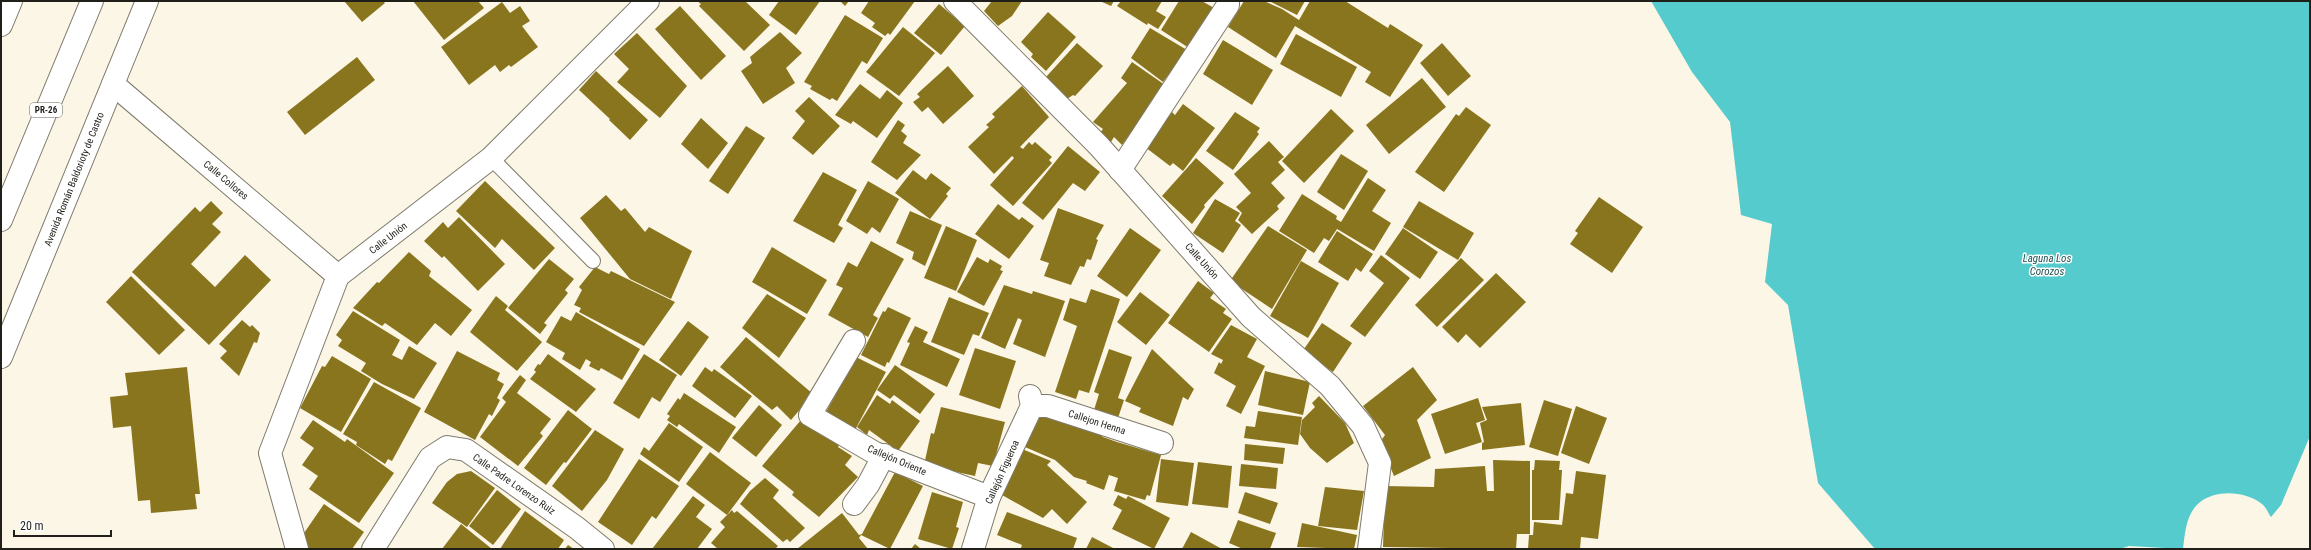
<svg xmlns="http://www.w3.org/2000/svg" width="2311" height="550" font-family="'Roboto Condensed',sans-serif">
	<rect width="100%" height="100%" fill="#fbf6e5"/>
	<!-- water -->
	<path fill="#56cbcd" d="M1651,1H2310V436L2281,505L2271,517C2268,513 2266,507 2262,504C2245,491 2216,489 2199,503C2186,514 2185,533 2183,549L2129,546L2120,549H1875L1818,483L1788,305L1765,282L1772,224L1741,215L1730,122L1692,72Z"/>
	<!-- building -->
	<g fill="#8a751f">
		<path d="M344,1H383L385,3L362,22Z"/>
		<path d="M413,1H478L484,8L444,40Z"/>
		<path d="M697,1H745L770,25L744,51L699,6L701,4Z"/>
		<path d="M779,1H820L796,35L769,15Z"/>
		<path d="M840,1H849L845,6Z"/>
		<path d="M869,1H915L890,35L888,33L885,36L872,27L875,23L861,13Z"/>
		<path d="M992,1H1022L1012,16L998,26L984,11Z"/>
		<path d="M1100,1H1114L1111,6Z"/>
		<path d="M1121,1H1162L1156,11L1166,17L1158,29L1148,23L1147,25L1117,6Z"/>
		<path d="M1179,1H1202L1214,8L1189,48L1161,30Z"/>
		<path d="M1244,1H1264L1282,9L1299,20L1310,1H1345L1388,28L1390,24L1423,45L1390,97L1365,82L1371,72L1295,26L1276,58L1228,27Z"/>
		<path d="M1269,1H1305L1297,15Z"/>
		<path d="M502,2L510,13L520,6L530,21L522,26L538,47L511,67L509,65L500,72L495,65L469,85L441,47Z"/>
		<path d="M939,4L965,26L941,55L914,33Z"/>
		<path d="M680,6L726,56L701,80L655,29Z"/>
		<path d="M1048,12L1076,37L1046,71L1031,57L1033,54L1021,42Z"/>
		<path d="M845,15L883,38L867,64L862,61L837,101L832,98L830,100L810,89L812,86L804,82Z"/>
		<path d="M903,27L935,53L899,96L866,72Z"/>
		<path d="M1150,28L1187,50L1163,82L1131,58Z"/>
		<path d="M780,32L802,53L786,68L795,83L763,104L741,71L752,63L750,57Z"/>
		<path d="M637,33L687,86L660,118L617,82L629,69L614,54Z"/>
		<path d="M1296,34L1357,67L1341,97L1280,64Z"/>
		<path d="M1223,40L1273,70L1252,105L1203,74Z"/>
		<path d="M1077,43L1103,66L1075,96L1073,95L1067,99L1046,77Z"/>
		<path d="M1442,43L1471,76L1448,96L1420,63Z"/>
		<path d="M357,57L375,80L305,135L287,112Z"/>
		<path d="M1132,62L1165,85L1122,145L1114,137L1111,142L1099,134L1103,129L1093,122L1127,83L1121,78Z"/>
		<path d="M948,66L974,96L943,124L928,107L922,112L913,102L920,97L917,94Z"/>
		<path d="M596,71L648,120L630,140L609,120L610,119L579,90Z"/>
		<path d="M1422,78L1446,107L1389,154L1366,125Z"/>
		<path d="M860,84L880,99L887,90L903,103L877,138L853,121L851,124L835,115Z"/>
		<path d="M1022,86L1049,117L1020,147L1023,149L1029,142L1032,145L1035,142L1052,157L1049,160L1052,163L1013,206L990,185L1014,158L1012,156L1016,152L994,174L968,147L989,127L986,125L995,117L992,114Z"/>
		<path d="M809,97L840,126L813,155L792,138L805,121L795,111Z"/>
		<path d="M1183,104L1215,128L1183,171L1173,163L1170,166L1145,147L1172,112L1175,115Z"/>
		<path d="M1466,107L1491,125L1444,192L1415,172L1456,114L1459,116Z"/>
		<path d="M1331,109L1354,131L1304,183L1282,161Z"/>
		<path d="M1235,112L1260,128L1257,132L1259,134L1233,170L1206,151Z"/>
		<path d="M701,118L728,143L708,169L681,144Z"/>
		<path d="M898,120L905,125L901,131L907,136L903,143L921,155L897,180L871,162Z"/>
		<path d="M746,126L765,138L728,194L709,181Z"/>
		<path d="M1269,141L1284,157L1278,162L1285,170L1271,183L1285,198L1277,206L1279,209L1252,234L1238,220L1242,213L1236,207L1251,193L1234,174Z"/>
		<path d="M1068,146L1100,172L1085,191L1073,183L1043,220L1022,203Z"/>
		<path d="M1341,154L1368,171L1344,210L1317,192Z"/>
		<path d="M1196,158L1224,183L1204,205L1205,207L1192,224L1162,196Z"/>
		<path d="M913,170L926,180L931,173L951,188L946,194L948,196L930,219L895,193Z"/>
		<path d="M823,172L857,190L838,225L843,228L834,243L793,221Z"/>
		<path d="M1368,178L1386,190L1372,211L1391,223L1374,251L1337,229L1329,241L1324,238L1314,253L1279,231L1302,194L1337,216L1336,219L1341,222Z"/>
		<path d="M485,181L555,248L534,270L502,239L495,248L456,211Z"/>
		<path d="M868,181L899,199L880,233L872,227L867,234L846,221Z"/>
		<path d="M606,195L621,211L625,208L645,232L649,227L692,251L671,299L630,279L580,218Z"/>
		<path d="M1599,197L1643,227L1612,273L1570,244L1578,233L1575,231Z"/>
		<path d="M1215,199L1240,213L1235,221L1241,225L1223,253L1193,233Z"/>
		<path d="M211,201L223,213L212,224L221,232L191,264L215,287L245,255L271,280L209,345L132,272L195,207L200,212Z"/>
		<path d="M1419,201L1474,233L1458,260L1403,227Z"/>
		<path d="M998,204L1019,220L1022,217L1034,226L1009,259L975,234Z"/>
		<path d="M1058,208L1104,225L1096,239L1098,240L1091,260L1087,259L1084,267L1080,266L1071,285L1044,276L1049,263L1040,260Z"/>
		<path d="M910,211L942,225L925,266L912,259L914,252L896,243Z"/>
		<path d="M459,217L505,264L478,291L444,256L442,258L424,241L443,222L448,228Z"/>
		<path d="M946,226L977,240L956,291L924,278Z"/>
		<path d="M1268,226L1307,250L1272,309L1230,281Z"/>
		<path d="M1130,228L1161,250L1127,297L1097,276Z"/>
		<path d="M1403,228L1438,252L1420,279L1385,254Z"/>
		<path d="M1337,231L1373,254L1361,272L1356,268L1348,281L1318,262Z"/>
		<path d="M871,241L904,259L873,315L878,318L868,337L828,315L843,288L836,285L848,262L857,267Z"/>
		<path d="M772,247L827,280L807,314L752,282Z"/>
		<path d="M409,252L431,271L429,276L472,310L451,336L435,323L417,345L385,323L382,326L353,308L377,282L379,283Z"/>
		<path d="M1381,255L1410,278L1365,337L1350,326L1384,283L1369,271Z"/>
		<path d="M977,257L988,263L990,259L1002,266L1000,270L1003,271L984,306L957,292Z"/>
		<path d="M1461,258L1484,280L1437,327L1415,305Z"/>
		<path d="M549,259L574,279L565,290L568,293L544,323L547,325L540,334L508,308Z"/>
		<path d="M1301,261L1339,283L1308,338L1270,316Z"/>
		<path d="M595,267L609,274L611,271L675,302L644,346L579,312L581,308L574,305L582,290L579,287Z"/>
		<path d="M1496,273L1526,302L1480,348L1466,334L1458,343L1442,327Z"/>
		<path d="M131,276L185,330L159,355L106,302Z"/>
		<path d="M1198,281L1214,293L1210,298L1226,309L1223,313L1232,319L1209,352L1168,323Z"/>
		<path d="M1004,285L1032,294L1033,291L1065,301L1045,357L1013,344L1022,320L1018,318L1005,349L981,338Z"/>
		<path d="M1091,289L1120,299L1089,393L1079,390L1076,399L1055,392L1077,326L1063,320L1070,298L1086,303Z"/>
		<path d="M1140,292L1170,315L1146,345L1117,322Z"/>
		<path d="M767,294L806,318L779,358L742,328Z"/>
		<path d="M496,296L508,306L505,310L542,342L517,371L470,332Z"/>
		<path d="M949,297L989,313L979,336L973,334L964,355L931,342Z"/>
		<path d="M888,307L911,318L889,363L887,362L885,367L861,355L883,311L885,312Z"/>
		<path d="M353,311L400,340L392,355L402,360L409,346L437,363L414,399L382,384L361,371L366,363L338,346L342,340L336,335Z"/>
		<path d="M576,312L640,349L622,380L601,368L599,371L589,366L591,362L586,359L580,370L562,359L565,353L546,342L561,316L571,321Z"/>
		<path d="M242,320L250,327L252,325L260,333L257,343L254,342L239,376L220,358L227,351L219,344Z"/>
		<path d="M688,321L709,337L681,376L659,360Z"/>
		<path d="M1322,323L1352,343L1333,372L1302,352Z"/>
		<path d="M1231,325L1257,339L1247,357L1265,366L1241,414L1226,406L1236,386L1214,373L1219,362L1221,364L1223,360L1211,354Z"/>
		<path d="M915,326L928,332L923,342L960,359L947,387L900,365L910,343L907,342Z"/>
		<path d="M746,337L813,394L791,420L777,406L772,410L720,367Z"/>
		<path d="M975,348L1016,361L1000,409L959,395Z"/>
		<path d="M1109,349L1132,357L1118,398L1124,400L1118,418L1094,410L1099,394L1094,392Z"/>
		<path d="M1152,349L1194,389L1188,400L1183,397L1173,426L1139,412L1141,408L1125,401Z"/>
		<path d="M457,351L500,373L497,380L504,384L497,398L500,400L492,416L489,414L475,440L424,412Z"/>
		<path d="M548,354L596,389L576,412L530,379L536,372L534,370L538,364L540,365Z"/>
		<path d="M644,354L677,375L660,402L652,397L639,419L613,403Z"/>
		<path d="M332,356L371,379L341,432L300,408L322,366L325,367Z"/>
		<path d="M856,357L886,372L855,430L825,414Z"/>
		<path d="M895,365L935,394L920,414L894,395L890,399L877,390Z"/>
		<path d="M187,367L200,494H195L197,509L151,513L150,500L138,501L131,426L113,428L110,397L128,395L125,373Z"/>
		<path d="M705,367L712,372L714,369L752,396L735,418L692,386Z"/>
		<path d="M1413,367L1437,400L1417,420L1431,458L1394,476L1380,442L1385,435L1363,406Z"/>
		<path d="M1265,371L1310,382L1303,415L1258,405Z"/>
		<path d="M520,375L526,380L517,393L551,419L540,433L543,436L518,466L480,437L506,402L502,398Z"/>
		<path d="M374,382L421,408L392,461L388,459L385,464L356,445L357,442L343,434Z"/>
		<path d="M684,393L736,427L719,453L679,424L677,427L667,420L670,416L667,414L678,398L680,400Z"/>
		<path d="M877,395L890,404L892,400L920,421L898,451L869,430L867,435L857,427Z"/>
		<path d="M1319,396L1345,423L1354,443L1327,463L1310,448L1300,434L1302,420L1315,407L1312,403Z"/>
		<path d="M1478,398L1485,420L1476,423L1482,442L1445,454L1431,414Z"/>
		<path d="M1544,400L1572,409L1558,456L1529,447Z"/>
		<path d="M1521,403L1525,445L1482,450V443L1484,442L1480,423L1487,420L1482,407Z"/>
		<path d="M759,405L782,425L756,457L732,438Z"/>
		<path d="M1576,406L1607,418L1589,464L1561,453Z"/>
		<path d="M941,407L1005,422L993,466L978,463L975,476L924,465L931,433L934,434Z"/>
		<path d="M568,410L592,429L566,463L564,462L546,485L524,468Z"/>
		<path d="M1258,411L1302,417L1298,445L1244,438L1246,426L1255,427Z"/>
		<path d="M1041,413L1097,432L1103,437L1117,442L1161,455L1150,496L1147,495L1145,500L1114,491L1118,478L1109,475L1104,490L1086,483L1087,481L1074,477L1055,460L1025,447Z"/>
		<path d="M313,420L345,442L347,439L394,473L359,523L309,489L318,476L302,465L314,448L300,438Z"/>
		<path d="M801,420L839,445L838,447L852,456L845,465L858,477L819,517L792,495L794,492L762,466Z"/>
		<path d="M669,423L703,447L679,482L640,454L644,447L649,451Z"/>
		<path d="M595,430L624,449L607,480L582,511L552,486Z"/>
		<path d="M1245,444L1285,448L1283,464L1244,460Z"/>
		<path d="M1022,449L1051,461L1047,465L1087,502L1067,524L1052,509L1043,518L1002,495Z"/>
		<path d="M710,452L751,483L727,515L686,484Z"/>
		<path d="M639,459L679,486L656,519L652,516L632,545L598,522Z"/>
		<path d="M1161,459L1194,463L1188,506L1156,502Z"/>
		<path d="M1493,460L1530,461V534H1517L1516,549L1383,547L1385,486L1434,487L1435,469L1485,466L1487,491H1494Z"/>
		<path d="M1535,460L1560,461L1559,470H1562L1559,520H1532V470H1534Z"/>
		<path d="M1198,462L1232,466L1228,508L1192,504Z"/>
		<path d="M1241,464L1278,468L1276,489L1239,486Z"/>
		<path d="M471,471L495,488L467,527L432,503L447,482L457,474Z"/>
		<path d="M1576,471L1606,475L1598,539L1581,537L1580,549H1528L1529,535H1533L1534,522L1562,525L1566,493L1573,494Z"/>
		<path d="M895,472L923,486L890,549L861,535L859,538L868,549H797L842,513L859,535L862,534Z"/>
		<path d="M765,478L779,490L773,498L805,528L790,542L787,539L783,542L740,504L750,491Z"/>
		<path d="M1325,487L1364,491L1357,530L1318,526Z"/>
		<path d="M497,490L521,509L493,545L469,526Z"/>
		<path d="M932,492L963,502L956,527L959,528L952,549L918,539Z"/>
		<path d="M1245,492L1278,503L1270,524L1238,513Z"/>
		<path d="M1118,495L1126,499L1128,496L1170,518L1154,549L1112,529L1122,510L1113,505Z"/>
		<path d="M693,496L705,505L696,517L712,529L697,549H652Z"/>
		<path d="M324,504L364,532L352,549H307L302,536Z"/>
		<path d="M732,510L734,513L737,511L778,546L775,549H718L711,543L725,527L720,522Z"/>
		<path d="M525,511L564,540L558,549H500Z"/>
		<path d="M1007,512L1077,538L1073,549H1023L1021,548L1022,545L997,535Z"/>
		<path d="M1238,520L1276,533L1270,549H1243L1229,543Z"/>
		<path d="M1302,523L1357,535L1354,549L1297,547Z"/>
		<path d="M461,524L492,549H442Z"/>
		<path d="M1191,532L1222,549H1182Z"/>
		<path d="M1092,537L1115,549H1086Z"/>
		<path d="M915,544L921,549H911Z"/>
		<path d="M568,545L574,549H565Z"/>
	</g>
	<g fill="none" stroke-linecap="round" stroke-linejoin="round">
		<defs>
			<path id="service" d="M491,158L593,261"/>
			<g id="minor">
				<path d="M955,1L1099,146L1251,317L1330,386L1363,426L1380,463L1369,549"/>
				<path d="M113,84L338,276"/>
				<path d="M1120,170L1228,5V1"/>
				<path d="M854,341L810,415L875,453L989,497"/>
				<path d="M1,357L147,1"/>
				<path d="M1032,406H1048L1162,443"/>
				<path d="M854,504L868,485L884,455"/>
				<path d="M297,549L270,453L338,276L491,158L648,1"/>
				<path d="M373,549L430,458L447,447L466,450L577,528L603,549"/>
				<path d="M973,549L989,497L1032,406L1030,396"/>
			</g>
			<g id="motorway">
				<path d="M1,25L11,1"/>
				<path d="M1,220L92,1"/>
			</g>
		</defs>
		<!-- service casing -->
		<use href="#service" stroke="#7f7b6c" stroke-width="16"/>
		<!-- minor casing -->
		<use href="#minor" stroke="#7f7b6c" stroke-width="24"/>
		<!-- motorway casing -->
		<use href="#motorway" stroke="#7f7b6c" stroke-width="24"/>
		<!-- service -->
		<use href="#service" stroke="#fff" stroke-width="14"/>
		<!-- minor -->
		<use href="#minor" stroke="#fff" stroke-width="22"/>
		<!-- motorway -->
		<use href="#motorway" stroke="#fff" stroke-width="22"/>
	</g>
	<g text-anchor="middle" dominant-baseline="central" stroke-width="3" stroke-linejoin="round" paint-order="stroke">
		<!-- shield labels -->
		<rect fill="#fff" stroke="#63625e" stroke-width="1" x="30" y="103" width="32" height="14" rx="3"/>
		<g font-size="9" font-weight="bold" fill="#201f19">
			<text x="46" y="110">PR-26</text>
		</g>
		<!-- street labels -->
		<g font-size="10" fill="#201f19" stroke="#fff">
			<text transform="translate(74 179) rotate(-68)">Avenida Román Baldorioty de Castro</text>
			<text transform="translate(226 180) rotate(40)">Calle Collores</text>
			<text transform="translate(388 238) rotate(-38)">Calle Unión</text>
			<text transform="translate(1202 261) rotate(48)">Calle Unión</text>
			<text transform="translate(1097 422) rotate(18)">Callejon Henna</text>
			<text transform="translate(897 460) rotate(23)">Callejón Oriente</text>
			<text transform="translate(1002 472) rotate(-66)">Callejón Figueroa</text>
			<text transform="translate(514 484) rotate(35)">Calle Padre Lorenzo Ruiz</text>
		</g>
		<!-- water labels -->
		<g font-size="11" font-style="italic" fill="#205253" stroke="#fff">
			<text x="2047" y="258">Laguna Los<tspan x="2047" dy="13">Corozos</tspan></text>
		</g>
	</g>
	<!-- border -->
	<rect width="2311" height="550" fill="none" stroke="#201f19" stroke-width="4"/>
	<!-- scale -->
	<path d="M14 530v6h97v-6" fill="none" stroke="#201f19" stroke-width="2"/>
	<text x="20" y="530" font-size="12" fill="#201f19" stroke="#ffffff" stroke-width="3" paint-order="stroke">20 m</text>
</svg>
